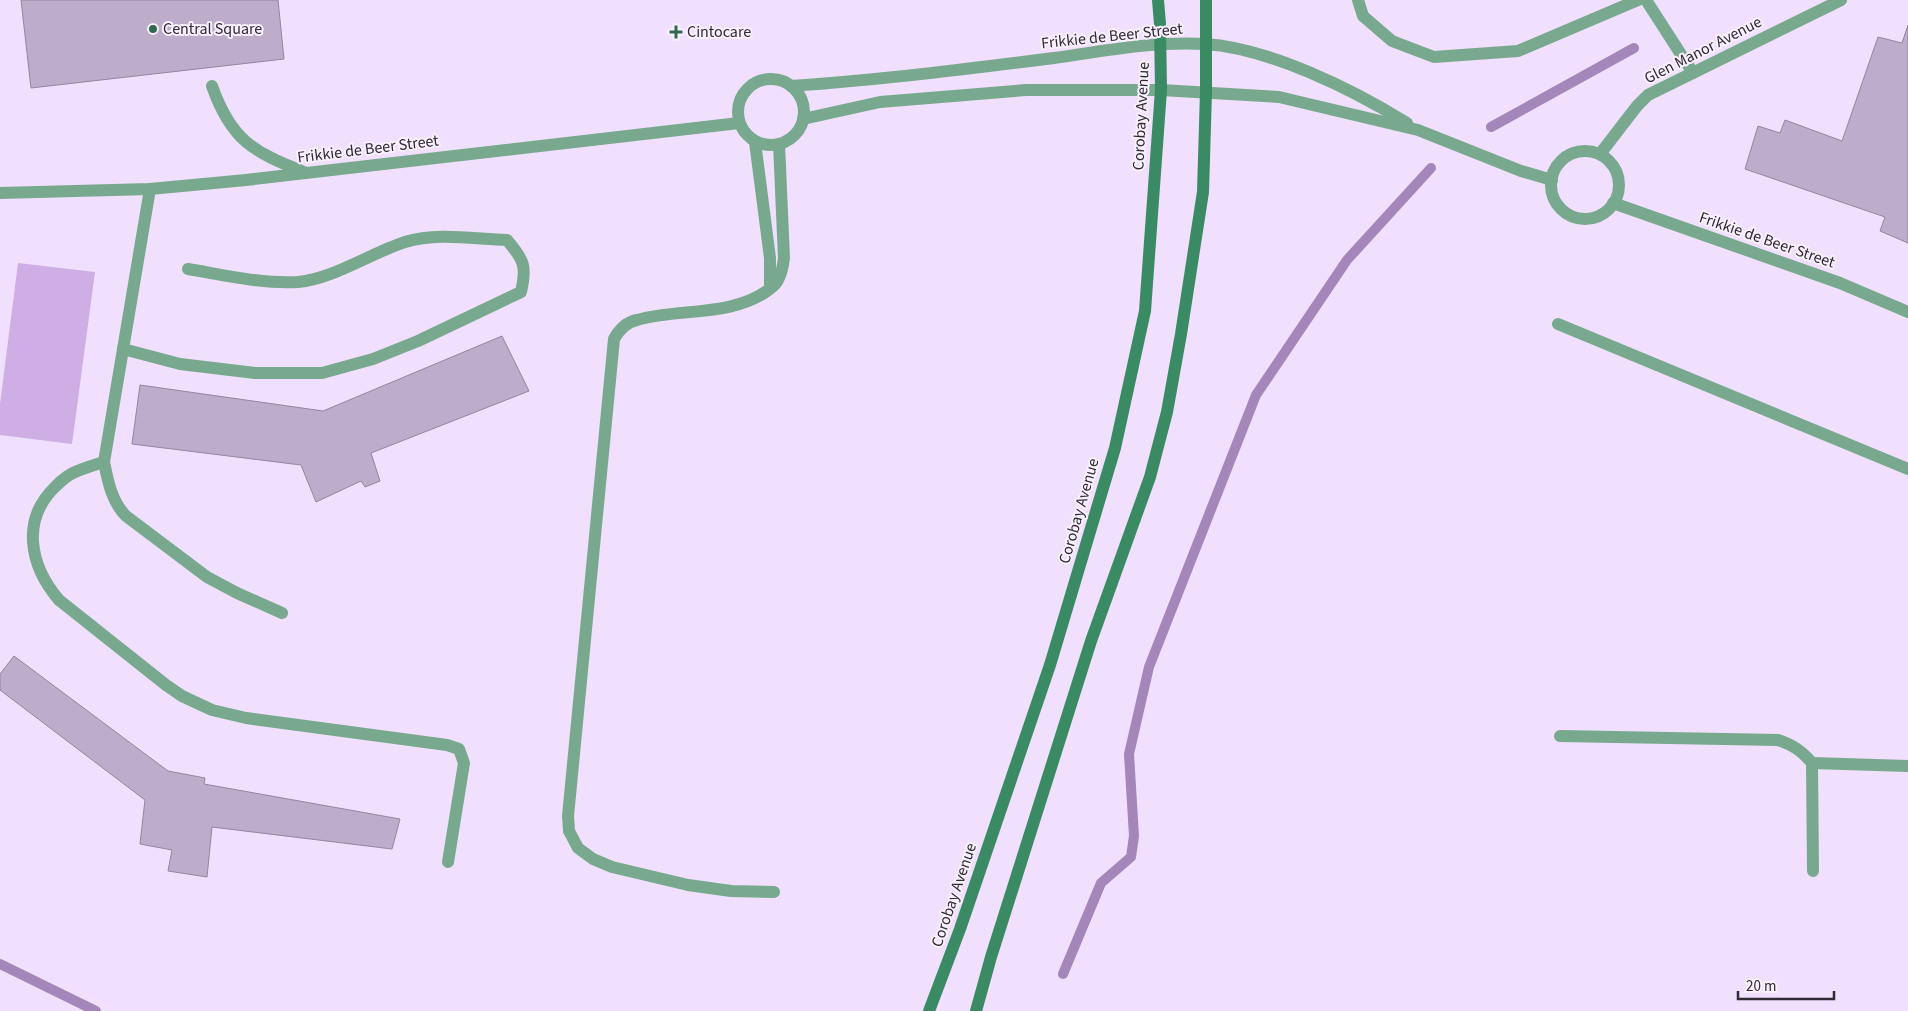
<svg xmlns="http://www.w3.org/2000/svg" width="1908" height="1011" font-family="'Source Sans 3',sans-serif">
	<rect width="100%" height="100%" fill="#f0dffd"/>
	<!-- green -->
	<path fill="#cfaee6" d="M18,263L95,272L72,444L0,435V404Z"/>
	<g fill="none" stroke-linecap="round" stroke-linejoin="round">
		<!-- stream -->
		<g stroke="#a586bb" stroke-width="10">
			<path d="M1491,127L1634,48"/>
			<path d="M0,964L96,1011"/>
			<path d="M1063,974L1101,883L1131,857L1134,836L1129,754L1149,667L1256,395L1347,260L1431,168"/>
		</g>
	</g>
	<!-- building -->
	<g fill="#bdadca" stroke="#9585a0">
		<path d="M21,0H278L284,59L31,88Z"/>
		<path d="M1908,25V243L1880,231L1885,217L1745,169L1758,126L1780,133L1785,120L1842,141L1878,37L1902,43Z"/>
		<path d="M502,336L529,391L371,453L380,481L365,487L361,481L316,502L301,465L132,444L140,385L323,411Z"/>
		<path d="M14,656L168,771L205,778L204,784L400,819L392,849L212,827L207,877L168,871L172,850L140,844L145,800L0,690V674Z"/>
	</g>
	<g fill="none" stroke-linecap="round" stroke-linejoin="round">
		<!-- lane -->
		<g stroke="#78a98e" stroke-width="12">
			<path d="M1358,0L1363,16L1392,41L1434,57L1518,51L1638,0"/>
			<path d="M1646,0L1693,73"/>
			<circle cx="771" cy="112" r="33"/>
			<path d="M212,86C231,140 253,152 304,172"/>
			<path d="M791,86C879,80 967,69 1054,58C1103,51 1155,41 1205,44C1269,48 1352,89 1407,123"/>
			<path d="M803,119L880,102L1026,90H1161L1279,97L1418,130L1521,171L1552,180"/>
			<path d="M755,142L770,258V288"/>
			<circle cx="1585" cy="185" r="34"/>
			<path d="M1600,154L1637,106L1648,95L1841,0"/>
			<path d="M0,193L150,189L246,180L739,123"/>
			<path d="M1613,203L1840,283L1908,312"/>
			<path d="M1558,324L1908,469"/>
			<path d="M1560,736L1778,740C1793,745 1802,751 1812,763L1813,871"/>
			<path d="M1812,763L1908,766"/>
			<path d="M774,892L731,891L688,885L612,867L593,859L578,848L569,831L568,816L614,339C619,330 627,322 637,320C679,308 730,317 767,291C771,288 776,285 778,280C782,273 783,266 784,258L779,144"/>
		</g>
		<!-- street -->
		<g stroke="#78a98e" stroke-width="12">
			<path d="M150,189L104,462C108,482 112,502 126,516L207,577L237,593L282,613"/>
			<path d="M123,349L180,364L255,373H322L373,359L418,341L521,292C527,266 524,260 507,240C474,239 437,232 405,242C371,253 333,279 298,282C262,284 224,275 188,269"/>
			<path d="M104,462C94,465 84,468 75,472C68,475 61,481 56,486C20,520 30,566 59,600L166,685L182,696L212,710L246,718L447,745L459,749L464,763L448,862"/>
		</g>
		<!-- secondary -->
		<g stroke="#3a8a64" stroke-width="12">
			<path d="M929,1011L960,929L1050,665L1115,448L1145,311L1161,90L1160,24L1158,0"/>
			<path d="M976,1011L991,957L1091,641L1150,477L1167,412L1181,334L1203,192L1206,92V0"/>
		</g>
	</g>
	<!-- markers -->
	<g fill="#34694e" stroke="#f8f1fd" stroke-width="2">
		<circle cx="153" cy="29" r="5"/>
		<path d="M673.5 24.5h5v5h5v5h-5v5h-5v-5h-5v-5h5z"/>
	</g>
	<g text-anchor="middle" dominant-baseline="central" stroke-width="4" stroke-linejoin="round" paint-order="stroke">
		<!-- poi labels -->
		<g font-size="16" fill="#302a35" stroke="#f8f1fd" text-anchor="start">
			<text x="163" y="29">Central Square</text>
			<text x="687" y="32">Cintocare</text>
		</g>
		<!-- street labels -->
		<g font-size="16" fill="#302a35" stroke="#f8f1fd">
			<text transform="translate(1112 36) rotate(-6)">Frikkie de Beer Street</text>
			<text transform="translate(1703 50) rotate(-27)">Glen Manor Avenue</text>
			<text transform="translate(1141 116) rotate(-87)">Corobay Avenue</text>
			<text transform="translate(368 149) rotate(-7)">Frikkie de Beer Street</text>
			<text transform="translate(1767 240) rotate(19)">Frikkie de Beer Street</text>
			<text transform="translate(1079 511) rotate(-74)">Corobay Avenue</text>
			<text transform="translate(954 895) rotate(-71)">Corobay Avenue</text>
		</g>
	</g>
	<!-- scale -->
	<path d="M1738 991v8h96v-8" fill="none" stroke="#302a35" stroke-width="2.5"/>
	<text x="1746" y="991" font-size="15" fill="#302a35" stroke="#f8f1fd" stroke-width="4" paint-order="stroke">20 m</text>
</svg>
